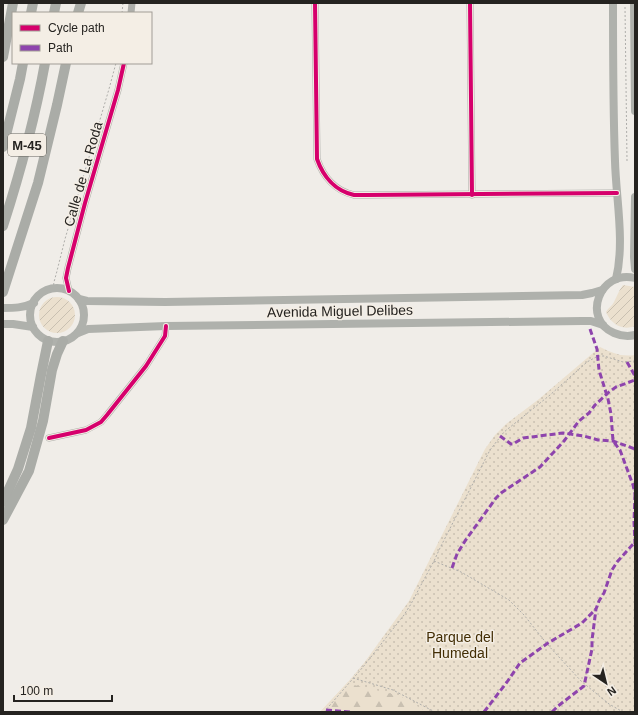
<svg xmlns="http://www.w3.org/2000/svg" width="638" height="715" font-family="Helvetica,sans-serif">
	<defs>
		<pattern id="grass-dots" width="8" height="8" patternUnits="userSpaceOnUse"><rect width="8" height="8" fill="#ebe0ce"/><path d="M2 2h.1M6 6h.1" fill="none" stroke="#c9c0b1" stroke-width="1.8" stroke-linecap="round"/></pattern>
		<pattern id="forest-firs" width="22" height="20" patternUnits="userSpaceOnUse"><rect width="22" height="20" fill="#ebe0ce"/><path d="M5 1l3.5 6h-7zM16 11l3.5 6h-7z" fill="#c9c0b1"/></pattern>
		<pattern id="garden-furrows" width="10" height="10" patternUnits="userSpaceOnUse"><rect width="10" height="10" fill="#ebe0ce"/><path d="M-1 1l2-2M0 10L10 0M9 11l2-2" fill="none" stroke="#c9c0b1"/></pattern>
	</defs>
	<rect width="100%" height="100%" fill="#f0ede8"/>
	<!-- grass -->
	<path fill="url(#grass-dots)" d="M600,347C612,353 621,357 635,355V712H320L348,682L364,663L409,601L485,449L495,435L506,424L539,399Z"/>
	<!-- forest -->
	<path fill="url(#forest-firs)" d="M348,682L354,685L400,696L427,712H320Z"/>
	<!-- garden -->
	<g fill="url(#garden-furrows)">
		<path d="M623,285L635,287V326C622,331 611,324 606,312C608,308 612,306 614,302C617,296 619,290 623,285Z"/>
		<circle cx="57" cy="315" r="18"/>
	</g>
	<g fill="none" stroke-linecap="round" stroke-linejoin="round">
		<!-- path -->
		<g stroke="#aeadaa" stroke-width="1" stroke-dasharray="2 2" stroke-linecap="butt">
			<path d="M625,7L627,161"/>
			<path d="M122,13L123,3"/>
			<path d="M53,289L54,282L57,271L65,239L109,89L116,63"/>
			<path d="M434,561L461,572L509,600L524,615L547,644L581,681L609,704L623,712"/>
			<path d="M353,678L393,690L435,712"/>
			<path d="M324,712L363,667L404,615L411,604L421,585L434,561L440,548L490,450L504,432L550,395L587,362L598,356H604L623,362L635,361"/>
		</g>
		<!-- minor -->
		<g stroke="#adaeaa" stroke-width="7">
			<path d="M315,3L317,159C323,176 335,191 354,195C358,195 363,195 367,195L617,193"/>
			<path d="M470,3L472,195"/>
			<path d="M131,13L132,3"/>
			<path d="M69,291L66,278L68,268L85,203L118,90L124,63"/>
			<path d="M49,438L86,430L101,422L107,415L146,366L165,336L166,326"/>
		</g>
		<!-- major -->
		<g stroke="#afb1ac" stroke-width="8">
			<path d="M613,3C613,56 613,108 615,161C616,199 625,242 616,279"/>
			<path d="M634,3L635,111"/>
			<path d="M635,197L634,257L635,269"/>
			<path d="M635,278C600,269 581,319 614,333C621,336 627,337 635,335"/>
			<circle cx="57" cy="315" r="27"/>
			<path d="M79,299L87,301L165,302L582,295L592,293L602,290"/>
			<path d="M3,308C14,308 23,308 34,303"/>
			<path d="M3,324H13L33,327"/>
			<path d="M78,333L88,329L166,326L582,321H591L603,325"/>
		</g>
		<!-- highway -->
		<g stroke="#aaaca7" stroke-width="10">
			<path d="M31,13L33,3"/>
			<path d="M54,13L56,3"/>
			<path d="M78,13L81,3"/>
			<path d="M3,57L13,3"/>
			<path d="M3,147L20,79L23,63"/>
			<path d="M3,226C20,173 35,118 45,63"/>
			<path d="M3,292L38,183L57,105L66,63"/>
			<path d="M3,502L18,469L31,428L41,375L48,341"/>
			<path d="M3,520L29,471L43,421L52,370L57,354L63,341"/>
		</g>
		<!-- quiet -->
		<g stroke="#8e44ad" stroke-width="3" stroke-dasharray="6 3" stroke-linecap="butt">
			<path d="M590,329L597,349L599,370L608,399L611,414L613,441L620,450L633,485L635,494"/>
			<path d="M627,362L635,376"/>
			<path d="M500,436L511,444H513L523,438L563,433L584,436L598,440L613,441L635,449"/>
			<path d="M635,494L634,522L635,544"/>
			<path d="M452,568L457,554L465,541L496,498L501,493L540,467L564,441L579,421L589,413L595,405L609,392L616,387L635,380"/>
			<path d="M326,710L351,712"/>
			<path d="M484,712L507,682L520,663L548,643L582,623L596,609"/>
			<path d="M552,712L558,706L584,686L592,649V640L596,609L599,601L604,593L612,570L617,562L634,543"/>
		</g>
		<defs>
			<g id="cycleway">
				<path d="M315,3L317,159C323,176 335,191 354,195C358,195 363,195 367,195L617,193"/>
				<path d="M470,3L472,195"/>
				<path d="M69,291L66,278L68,268L85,203L118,90L124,63"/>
				<path d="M49,438L86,430L101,422L107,415L146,366L165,336L166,326"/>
			</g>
		</defs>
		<!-- cycleway casing -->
		<use href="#cycleway" stroke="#f4eee5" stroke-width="6"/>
		<!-- cycleway -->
		<use href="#cycleway" stroke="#d6006c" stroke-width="4"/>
	</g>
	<g text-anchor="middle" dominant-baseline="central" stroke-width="3" stroke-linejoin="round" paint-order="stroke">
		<!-- shield labels -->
		<rect fill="#f4eee5" stroke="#63605b" stroke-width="1" x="8" y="134" width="38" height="22" rx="3"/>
		<g font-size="13" font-weight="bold" fill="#252320">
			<text x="27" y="145">M-45</text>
		</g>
		<!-- street labels -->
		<g font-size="14" fill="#252320" stroke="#f4eee5">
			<text transform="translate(83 174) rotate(-74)">Calle de La Roda</text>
			<text transform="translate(340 311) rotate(-1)">Avenida Miguel Delibes</text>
		</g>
		<!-- park labels -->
		<g font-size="14" fill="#422d04" stroke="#f4eee5">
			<text x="460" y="637">Parque del<tspan x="460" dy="16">Humedal</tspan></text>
		</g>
	</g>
	<!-- border -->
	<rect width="638" height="715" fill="none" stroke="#252320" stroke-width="8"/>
	<!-- legend -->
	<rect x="12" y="12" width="140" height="52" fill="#f4eee5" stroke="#a19d96"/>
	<rect x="20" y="25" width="20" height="6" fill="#d6006c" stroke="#a19d96"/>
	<text x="48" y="32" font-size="12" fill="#252320">Cycle path</text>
	<rect x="20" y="45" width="20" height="6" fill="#8e44ad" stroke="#a19d96"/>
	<text x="48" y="52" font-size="12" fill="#252320">Path</text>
	<!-- north arrow -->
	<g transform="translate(606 683) rotate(145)" stroke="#f4eee5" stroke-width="3" paint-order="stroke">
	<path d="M0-3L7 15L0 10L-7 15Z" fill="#252320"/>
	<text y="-6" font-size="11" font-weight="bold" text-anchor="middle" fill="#252320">N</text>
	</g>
	<!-- scale -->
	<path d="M14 695v6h98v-6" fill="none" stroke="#252320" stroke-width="2"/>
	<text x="20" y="695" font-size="12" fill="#252320" stroke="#f4eee5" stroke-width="3" paint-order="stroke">100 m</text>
</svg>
